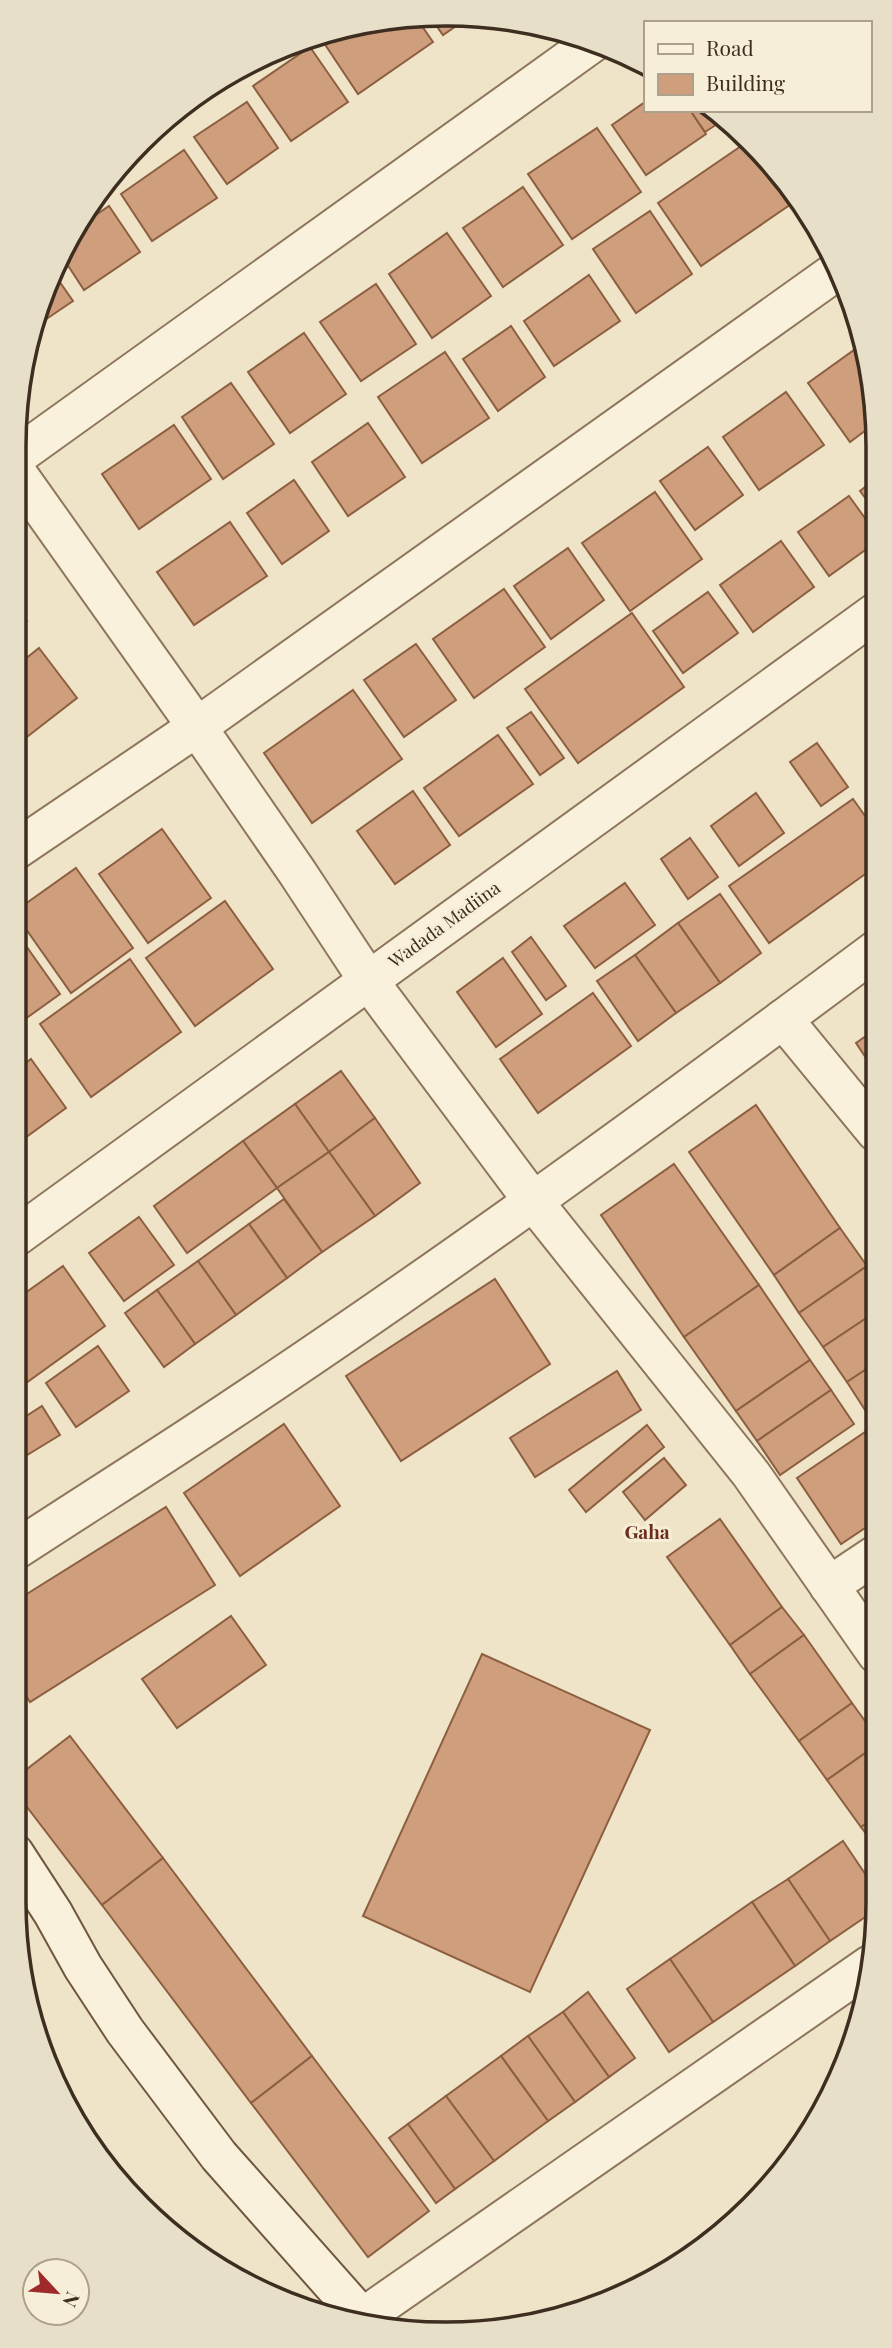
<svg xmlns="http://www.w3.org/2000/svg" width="892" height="2348" font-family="'Playfair Display',serif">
	<rect width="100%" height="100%" fill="#f0e4c8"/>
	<!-- building -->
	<g fill="#cf9f7d" stroke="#8d5f41" stroke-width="2">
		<path d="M390,18L417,19L433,42L358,94L324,43L334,36Z"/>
		<path d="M433,21L462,22L443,35Z"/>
		<path d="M310,47L348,102L291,141L253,86Z"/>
		<path d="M247,102L278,148L227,184L194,137Z"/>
		<path d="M645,102V110H690L706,134L646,175L612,125Z"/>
		<path d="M690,110H709L722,121L705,132Z"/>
		<path d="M597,128L641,192L572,239L528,174Z"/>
		<path d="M747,142L771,161L797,200L701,266L658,203Z"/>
		<path d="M184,150L217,198L152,241L121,194Z"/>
		<path d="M523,187L563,245L503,287L463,228Z"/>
		<path d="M109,206L140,252L84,290L65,261L83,224Z"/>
		<path d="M650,211L692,274L636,313L593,249Z"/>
		<path d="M447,233L491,296L432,338L389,274Z"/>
		<path d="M589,275L620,321L554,366L524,321Z"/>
		<path d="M57,278L73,301L30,330Z"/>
		<path d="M376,284L416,344L361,381L320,322Z"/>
		<path d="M511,326L545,377L498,411L463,359Z"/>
		<path d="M304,333L346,394L290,433L248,372Z"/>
		<path d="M861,345L874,389V424L850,442L808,383Z"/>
		<path d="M445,352L489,418L422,463L378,397Z"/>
		<path d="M231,383L274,444L223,479L182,417Z"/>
		<path d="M786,392L824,445L759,490L723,437Z"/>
		<path d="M368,423L405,477L348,516L312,462Z"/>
		<path d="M174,425L211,479L139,529L102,474Z"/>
		<path d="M708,447L743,495L695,530L660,481Z"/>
		<path d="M294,480L329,531L282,564L247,513Z"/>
		<path d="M874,480L875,511L860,491Z"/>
		<path d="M655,492L702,559L630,611L582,543Z"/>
		<path d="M849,496L875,532V543L829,576L798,532Z"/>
		<path d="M230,522L267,576L194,625L157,572Z"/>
		<path d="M781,541L814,587L753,632L720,585Z"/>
		<path d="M568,548L604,600L551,639L514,586Z"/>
		<path d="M504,589L545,647L474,698L433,639Z"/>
		<path d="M708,592L738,633L683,673L653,631Z"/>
		<path d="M14,605L27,621L14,631Z"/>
		<path d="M632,613L684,687L578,763L525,689Z"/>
		<path d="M416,644L456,700L404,737L364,680Z"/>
		<path d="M39,648L77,698L14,747V668Z"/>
		<path d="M353,690L402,759L312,823L264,753Z"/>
		<path d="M531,712L564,758L540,775L507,728Z"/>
		<path d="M498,735L533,784L459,836L424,788Z"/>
		<path d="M817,743L848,787L821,806L790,762Z"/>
		<path d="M413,791L450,845L395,884L357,831Z"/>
		<path d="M756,793L784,833L739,866L711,826Z"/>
		<path d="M853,799L875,830V867L769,943L729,886Z"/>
		<path d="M162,829L211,898L148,943L99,874Z"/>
		<path d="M690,838L718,877L688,899L661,859Z"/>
		<path d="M76,868L133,948L71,993L14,912Z"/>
		<path d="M625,883L655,925L595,968L564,926Z"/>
		<path d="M720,894L761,953L720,983L678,923Z"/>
		<path d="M225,901L273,969L195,1026L146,958Z"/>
		<path d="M678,923L720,983L676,1013L635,955Z"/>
		<path d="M17,933L60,994L21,1022L14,1013V935Z"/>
		<path d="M531,937L566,986L546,1000L512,952Z"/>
		<path d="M635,955L676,1013L638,1041L597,981Z"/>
		<path d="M503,958L542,1014L496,1047L457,992Z"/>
		<path d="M130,959L181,1032L91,1097L40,1024Z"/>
		<path d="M593,993L631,1046L538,1113L500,1059Z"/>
		<path d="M876,1029V1073L856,1043Z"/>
		<path d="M31,1059L66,1108L14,1146V1072Z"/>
		<path d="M341,1071L375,1118L329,1152L295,1104Z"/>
		<path d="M295,1104L329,1152L277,1188L243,1141Z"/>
		<path d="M756,1105L840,1228L774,1275L689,1152Z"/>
		<path d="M375,1118L420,1183L375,1216L329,1152Z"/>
		<path d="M243,1141L277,1188L187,1253L154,1206Z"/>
		<path d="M329,1152L375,1216L322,1252L277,1188Z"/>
		<path d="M674,1164L759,1285L684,1337L601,1215Z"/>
		<path d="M284,1199L322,1252L287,1278L249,1224Z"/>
		<path d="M139,1217L174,1265L124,1301L89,1253Z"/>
		<path d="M249,1224L287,1278L236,1315L198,1261Z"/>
		<path d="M840,1228L867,1266L799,1313L774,1275Z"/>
		<path d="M198,1261L236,1315L195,1344L157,1290Z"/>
		<path d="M63,1266L105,1326L26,1383L14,1367V1301Z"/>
		<path d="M867,1266L876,1281L877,1311L823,1347L799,1313Z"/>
		<path d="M495,1279L550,1364L401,1461L346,1376Z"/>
		<path d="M759,1285L810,1360L736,1411L684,1337Z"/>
		<path d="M157,1290L195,1344L164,1367L125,1313Z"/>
		<path d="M877,1311V1362L847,1382L823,1347Z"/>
		<path d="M98,1346L129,1391L76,1427L46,1383Z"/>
		<path d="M810,1360L831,1390L757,1441L736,1411Z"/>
		<path d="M877,1362V1406L867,1413L847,1382Z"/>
		<path d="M617,1371L641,1410L535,1477L510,1438Z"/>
		<path d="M831,1390L854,1424L780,1475L757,1441Z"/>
		<path d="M42,1406L60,1435L14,1463V1424Z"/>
		<path d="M284,1424L340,1506L240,1576L184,1493Z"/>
		<path d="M877,1424V1520L841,1544L797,1478Z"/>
		<path d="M647,1425L664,1447L586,1512L569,1490Z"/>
		<path d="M664,1458L686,1485L645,1520L623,1492Z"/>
		<path d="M166,1507L215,1585L30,1702L14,1677V1602Z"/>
		<path d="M720,1519L782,1607L730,1645L667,1557Z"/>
		<path d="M877,1593V1637L857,1606Z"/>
		<path d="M782,1607L804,1635L750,1674L730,1645Z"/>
		<path d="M231,1616L266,1665L177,1728L142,1679Z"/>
		<path d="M804,1635L852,1703L799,1741L750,1674Z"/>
		<path d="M482,1654L650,1730L530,1992L363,1916Z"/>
		<path d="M852,1703L878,1739V1744L827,1780L799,1741Z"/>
		<path d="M70,1736L163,1858L102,1905L14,1790V1779Z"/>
		<path d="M878,1744V1815L861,1827L827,1780Z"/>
		<path d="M878,1815V1850L861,1827Z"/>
		<path d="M843,1841L878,1893V1902L877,1909L830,1941L788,1879Z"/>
		<path d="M163,1858L312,2056L251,2103L102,1905Z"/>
		<path d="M788,1879L830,1941L795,1966L752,1902Z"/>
		<path d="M752,1902L795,1966L713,2022L670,1959Z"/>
		<path d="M670,1959L713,2022L669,2052L627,1989Z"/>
		<path d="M588,1992L635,2058L609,2077L563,2012Z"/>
		<path d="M563,2012L609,2077L575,2102L528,2036Z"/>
		<path d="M528,2036L575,2102L548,2121L501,2056Z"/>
		<path d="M312,2056L429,2211L368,2257L251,2103Z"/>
		<path d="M501,2056L548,2121L494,2161L446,2096Z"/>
		<path d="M446,2096L494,2161L455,2189L408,2124Z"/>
		<path d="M408,2124L455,2189L436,2203L389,2138Z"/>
	</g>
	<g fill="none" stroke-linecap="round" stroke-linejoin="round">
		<defs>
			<g id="street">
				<path d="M14,458L592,43"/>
				<path d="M14,469L197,727L297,872L368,980L533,1201L751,1474L877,1654"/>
				<path d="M14,851L197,727L838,270"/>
				<path d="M783,1019L876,1132"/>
				<path d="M14,1238L875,613"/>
				<path d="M14,1551C86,1504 159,1458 231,1410C451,1264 664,1108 876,950"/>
				<path d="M829,1586L877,1554"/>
				<path d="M359,2320L870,1965"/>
			</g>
			<path id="secondary" d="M14,1853L53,1913L83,1967L125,2031L219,2156L367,2323"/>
		</defs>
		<!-- street casing -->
		<use href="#street" stroke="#8d765c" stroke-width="42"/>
		<!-- secondary casing -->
		<use href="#secondary" stroke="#6f573f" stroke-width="42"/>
		<!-- street -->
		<use href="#street" stroke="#faf1dc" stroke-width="38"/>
		<!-- secondary -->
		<use href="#secondary" stroke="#faf1dc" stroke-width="38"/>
	</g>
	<g text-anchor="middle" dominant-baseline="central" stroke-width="6" stroke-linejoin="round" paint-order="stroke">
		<!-- street labels -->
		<g font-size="18" fill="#3d2e20" stroke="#f7eed8">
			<text transform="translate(444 924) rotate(-36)">Wadada Madiina</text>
		</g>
		<!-- neighbourhood labels -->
		<g font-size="19" font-weight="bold" fill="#6b2e1e" stroke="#f7eed8">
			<text x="647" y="1531">Gaha</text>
		</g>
	</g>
	<!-- crop -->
	<path d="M0 0H892V2348H0ZM446 26H446A420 420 0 0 1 866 446V1902A420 420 0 0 1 446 2322H446A420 420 0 0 1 26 1902V446A420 420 0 0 1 446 26Z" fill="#e8dfc9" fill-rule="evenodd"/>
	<path fill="none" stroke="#3d2e20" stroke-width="3.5" d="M446 26H446A420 420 0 0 1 866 446V1902A420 420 0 0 1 446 2322H446A420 420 0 0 1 26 1902V446A420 420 0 0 1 446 26Z"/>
	<!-- legend -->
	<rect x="644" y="21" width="228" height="91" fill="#f7eed8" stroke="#ada18e" stroke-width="2"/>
	<rect x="658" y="44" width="35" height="10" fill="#faf1dc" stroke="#ada18e" stroke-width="2"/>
	<text x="706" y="56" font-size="21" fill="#3d2e20">Road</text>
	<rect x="658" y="74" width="35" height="21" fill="#cf9f7d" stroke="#ada18e" stroke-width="2"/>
	<text x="706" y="91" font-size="21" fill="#3d2e20">Building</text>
	<!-- north arrow -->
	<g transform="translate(56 2292) rotate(116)"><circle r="33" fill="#f7eed8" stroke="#ada18e" stroke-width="2"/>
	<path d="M0-5L12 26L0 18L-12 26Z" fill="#9e2a2b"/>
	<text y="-10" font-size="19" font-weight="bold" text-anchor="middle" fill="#3d2e20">N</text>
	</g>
</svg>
